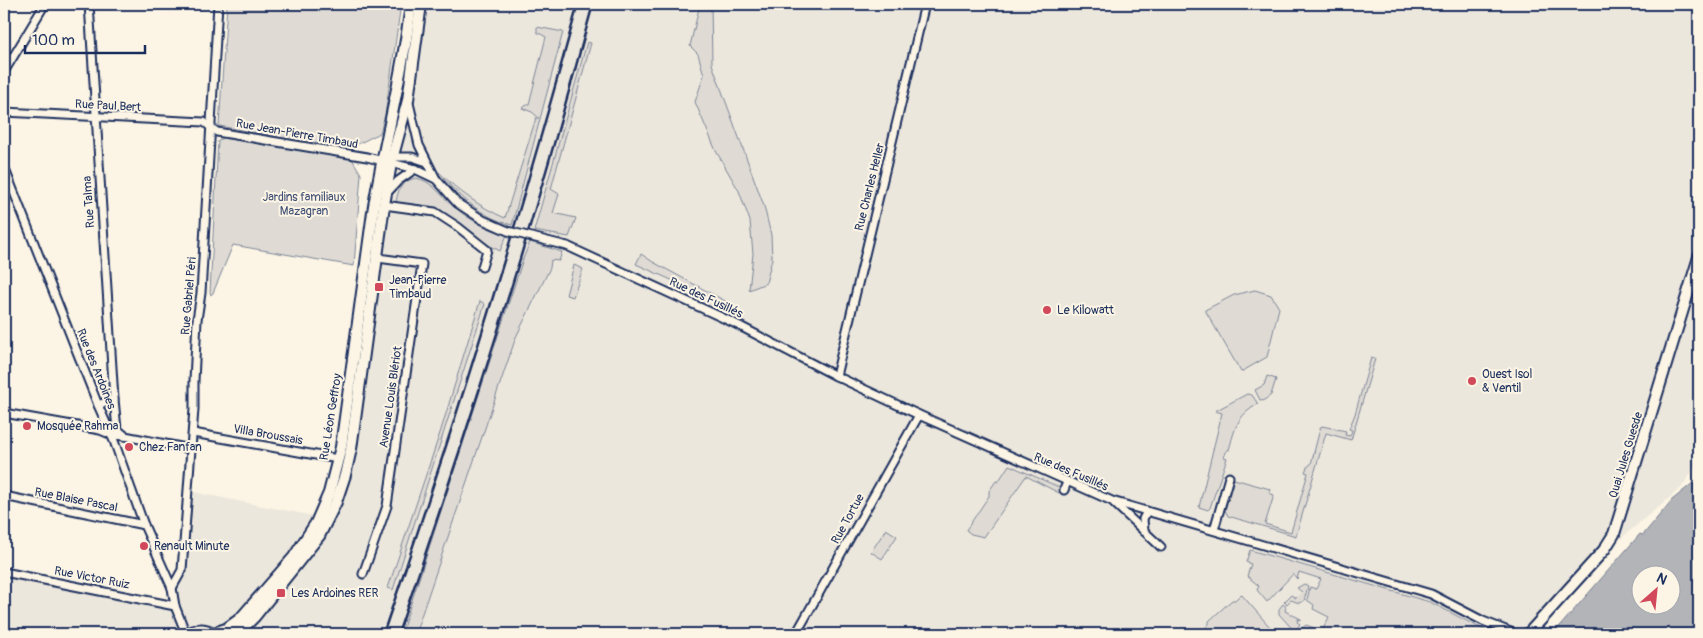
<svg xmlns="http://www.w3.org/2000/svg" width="1703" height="638" font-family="Pangolin,sans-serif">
	<rect width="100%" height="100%" fill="#fcf5e5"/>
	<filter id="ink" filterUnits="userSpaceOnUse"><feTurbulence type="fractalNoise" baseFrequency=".02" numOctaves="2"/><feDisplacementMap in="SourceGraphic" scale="10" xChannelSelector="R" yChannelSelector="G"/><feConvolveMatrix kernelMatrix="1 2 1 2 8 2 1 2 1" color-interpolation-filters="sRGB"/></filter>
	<g filter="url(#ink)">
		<!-- built -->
		<path fill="#ece7dc" d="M416,4H1699V462L1681,488L1613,545L1530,634H4V572L166,605L172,588L182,570L188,491L329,519L345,475L392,144L404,86Z"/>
		<!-- green -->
		<g fill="#dfdbd4" stroke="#7d8599">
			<path d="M227,4H401L385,115L380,133L354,146H350L348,150L219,126Z"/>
			<path d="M700,4H711L712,64L764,206L771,235L772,259L766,283L749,290L753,254L750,221L739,191L716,151L695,102L704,75L698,54L690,46Z"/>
			<path d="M537,27L563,32L512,225C480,217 460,196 438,173L439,172C458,191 480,207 505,218L536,118H539L532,112L522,108L529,104L546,37L537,32Z"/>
			<path d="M587,42L591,43L551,189L559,194L553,213L576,218L569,237L534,231Z"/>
			<path d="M223,138L352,159L361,174L354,266L233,245L213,293L211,295L210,292L218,141Z"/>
			<path d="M416,178C432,181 439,194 452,205C469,220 485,228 507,235L500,251L479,240L441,210L433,207L396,202C398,189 402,181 416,178Z"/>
			<path d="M530,242L562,252L559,261L551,260L550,268L516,337L415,634H401L523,259Z"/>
			<path d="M641,254L653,262L727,302L731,305V307L636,264Z"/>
			<path d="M574,265L583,269L573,297L566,295Z"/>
			<path d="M1255,290L1271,295L1279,308L1267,357L1241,372L1205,310L1234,295Z"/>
			<path d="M480,301L485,304L393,590L388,588L441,430Z"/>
			<path d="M1371,358L1375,359L1351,440L1326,433L1296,536L1228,516L1225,510L1234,479L1270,489L1269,493L1274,495L1265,524L1291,532L1308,473L1305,472L1307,467L1311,464L1320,429L1322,426L1346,431L1345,435L1350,436L1352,430L1349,429L1355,414Z"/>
			<path d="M1267,376L1276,379L1271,395L1263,401L1260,400L1255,390L1264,385Z"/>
			<path d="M1247,394L1252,395L1258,404C1237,416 1235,428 1229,450H1227L1224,457L1227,458L1210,508L1208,510L1199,507L1222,413L1215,411Z"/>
			<path d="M1009,465L1061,488L1059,493L1026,476L984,537L971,534L966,530L989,496V491L996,481L998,482Z"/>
			<path d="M886,529L897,536L882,559L871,552Z"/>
			<path d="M1250,550L1430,602L1492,634H1297L1296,633L1306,625L1322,631L1329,617L1313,609L1314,605L1307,600L1310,587L1316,589L1321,579L1299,572L1297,579L1293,574L1267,602L1257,590L1259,586L1247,576L1251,564L1246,562Z"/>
			<path d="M1304,584L1308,586L1304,601L1299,603L1291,600L1287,604L1284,602L1291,595L1296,598L1302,592L1297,588Z"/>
			<path d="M1241,594L1276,634H1194L1200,629L1203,630L1209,624V621L1232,600H1235Z"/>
			<path d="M1283,604L1286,607L1285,611L1301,619V620L1298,619L1297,622L1300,624L1295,632L1279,614V609Z"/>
		</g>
		<!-- water -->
		<path fill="#b2b4b8" stroke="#767f94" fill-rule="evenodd" d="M1699,478V634H1553L1640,534L1643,535L1672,500ZM1640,576H1670V606H1640Z"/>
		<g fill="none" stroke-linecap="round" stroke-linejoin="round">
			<defs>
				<g id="street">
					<path d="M89,4L114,399L117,429L125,436"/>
					<path d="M4,72L45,4"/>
					<path d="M409,103L419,145L436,179L457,203L483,220L508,231"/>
					<path d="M4,112L204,122L217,132L367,157L415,169L436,179"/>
					<path d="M389,157H412L427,162"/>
					<path d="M4,167L98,405L114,441L144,525L172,588L175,606L186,634"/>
					<path d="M386,194L398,181L415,169"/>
					<path d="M384,205L435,212L458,227L487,250L482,267"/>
					<path d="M567,246L734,323L836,376L919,415L1112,501L1431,594L1483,621L1516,634"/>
					<path d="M836,376L925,4"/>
					<path d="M98,405L114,399"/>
					<path d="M4,413L100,430L112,435L125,436L191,449"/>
					<path d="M193,433L338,459"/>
					<path d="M1064,490L1067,482"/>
					<path d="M4,496L144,525"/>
					<path d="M1114,503L1161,547"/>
					<path d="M1214,530L1229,477"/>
					<path d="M1144,531L1143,519L1147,511"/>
					<path d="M4,572L175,606"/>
					<path d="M363,574L387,506L422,264L378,258"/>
					<path d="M172,588L182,570L194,409V381L197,320L201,293L218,4"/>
					<path d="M796,634L919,415"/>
				</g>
				<g id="secondary">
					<path d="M214,633L226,629L240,619L294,557L316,523L329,493L341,447L373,212C384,143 403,74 411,4"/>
					<path d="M189,634C198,627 206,629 215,634"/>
					<path d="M237,634L255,616L319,536L336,502L345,475L351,449L384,205L391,163L408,100L421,4"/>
					<path d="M1528,634L1604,550L1614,534L1699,257"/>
				</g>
			</defs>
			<!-- street casing -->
			<use href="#street" stroke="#1b2f5e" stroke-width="11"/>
			<!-- secondary casing -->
			<use href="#secondary" stroke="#1b2f5e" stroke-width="14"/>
			<!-- street -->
			<use href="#street" stroke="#fcf5e5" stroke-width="7"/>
			<!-- secondary -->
			<use href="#secondary" stroke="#fcf5e5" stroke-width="10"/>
			<!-- rail -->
			<g stroke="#1b2f5e" stroke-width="2.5">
				<path d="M383,634C455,426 520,216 578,4"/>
				<path d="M398,634C470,426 536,216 593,4"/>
			</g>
			<defs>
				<path id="street-bridge" d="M508,231L567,246"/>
			</defs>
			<!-- street-bridge casing -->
			<use href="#street-bridge" stroke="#1b2f5e" stroke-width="11" stroke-linecap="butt"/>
			<!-- street-bridge -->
			<use href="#street-bridge" stroke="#fcf5e5" stroke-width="7"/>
		</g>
	</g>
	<!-- markers -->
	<g fill="#d1495b" stroke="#fcf5e5" stroke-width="2">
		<rect x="374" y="282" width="10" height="10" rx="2.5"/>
		<circle cx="1047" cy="310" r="5"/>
		<circle cx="1472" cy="381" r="5"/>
		<circle cx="27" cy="426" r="5"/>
		<circle cx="129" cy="447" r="5"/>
		<circle cx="144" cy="546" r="5"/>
		<rect x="276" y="588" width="10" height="10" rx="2.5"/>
	</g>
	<g text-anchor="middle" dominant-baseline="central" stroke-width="4" stroke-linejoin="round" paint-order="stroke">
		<!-- street labels -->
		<g font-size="12" fill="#1b2f5e" stroke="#fcf5e5">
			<text transform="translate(108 106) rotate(3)">Rue Paul Bert</text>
			<text transform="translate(297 134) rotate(10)">Rue Jean-Pierre Timbaud</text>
			<text transform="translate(870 187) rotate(-76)">Rue Charles Heller</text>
			<text transform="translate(89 202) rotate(-94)">Rue Talma</text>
			<text transform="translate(189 296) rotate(-85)">Rue Gabriel Péri</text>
			<text transform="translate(706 298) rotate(25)">Rue des Fusillés</text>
			<text transform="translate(96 369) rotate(68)">Rue des Ardoines</text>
			<text transform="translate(391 397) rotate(-82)">Avenue Louis Blériot</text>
			<text transform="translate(331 417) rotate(-81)">Rue Léon Geffroy</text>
			<text transform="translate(268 435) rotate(10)">Villa Broussais</text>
			<text transform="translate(1626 455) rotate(-73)">Quai Jules Guesde</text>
			<text transform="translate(1071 472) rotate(23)">Rue des Fusillés</text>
			<text transform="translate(76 500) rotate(11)">Rue Blaise Pascal</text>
			<text transform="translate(848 519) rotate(-61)">Rue Tortue</text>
			<text transform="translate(92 578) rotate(11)">Rue Victor Ruiz</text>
		</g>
		<!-- park labels -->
		<g font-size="12" fill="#425176" stroke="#fcf5e5">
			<text x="304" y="197">Jardins familiaux<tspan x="304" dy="14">Mazagran</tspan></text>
		</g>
		<!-- poi labels -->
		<g font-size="12" fill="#1b2f5e" stroke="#fcf5e5" text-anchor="start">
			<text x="389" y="280">Jean-Pierre<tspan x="389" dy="14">Timbaud</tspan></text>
			<text x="1057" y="310">Le Kilowatt</text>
			<text x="1482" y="374">Ouest Isol<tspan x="1482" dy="14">&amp; Ventil</tspan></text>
			<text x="37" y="426">Mosquée Rahma</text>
			<text x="139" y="447">Chez Fanfan</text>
			<text x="154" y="546">Renault Minute</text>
			<text x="291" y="593">Les Ardoines RER</text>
		</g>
	</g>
	<!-- margin -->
	<rect width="1703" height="638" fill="none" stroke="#fcf5e5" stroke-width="20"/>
	<rect x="10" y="10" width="1683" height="618" fill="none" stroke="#1b2f5e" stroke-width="2" filter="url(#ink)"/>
	<!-- north arrow -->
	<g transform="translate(1656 590) rotate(27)"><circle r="24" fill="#fcf5e5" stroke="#a2a6af"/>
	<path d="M0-4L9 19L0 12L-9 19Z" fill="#d1495b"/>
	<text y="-8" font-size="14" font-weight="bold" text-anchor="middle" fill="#1b2f5e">N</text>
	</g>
	<!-- scale -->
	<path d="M25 45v8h120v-8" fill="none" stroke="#1b2f5e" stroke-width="2.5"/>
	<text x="32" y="45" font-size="15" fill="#1b2f5e" stroke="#fcf5e5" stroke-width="4" paint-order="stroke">100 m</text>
</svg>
